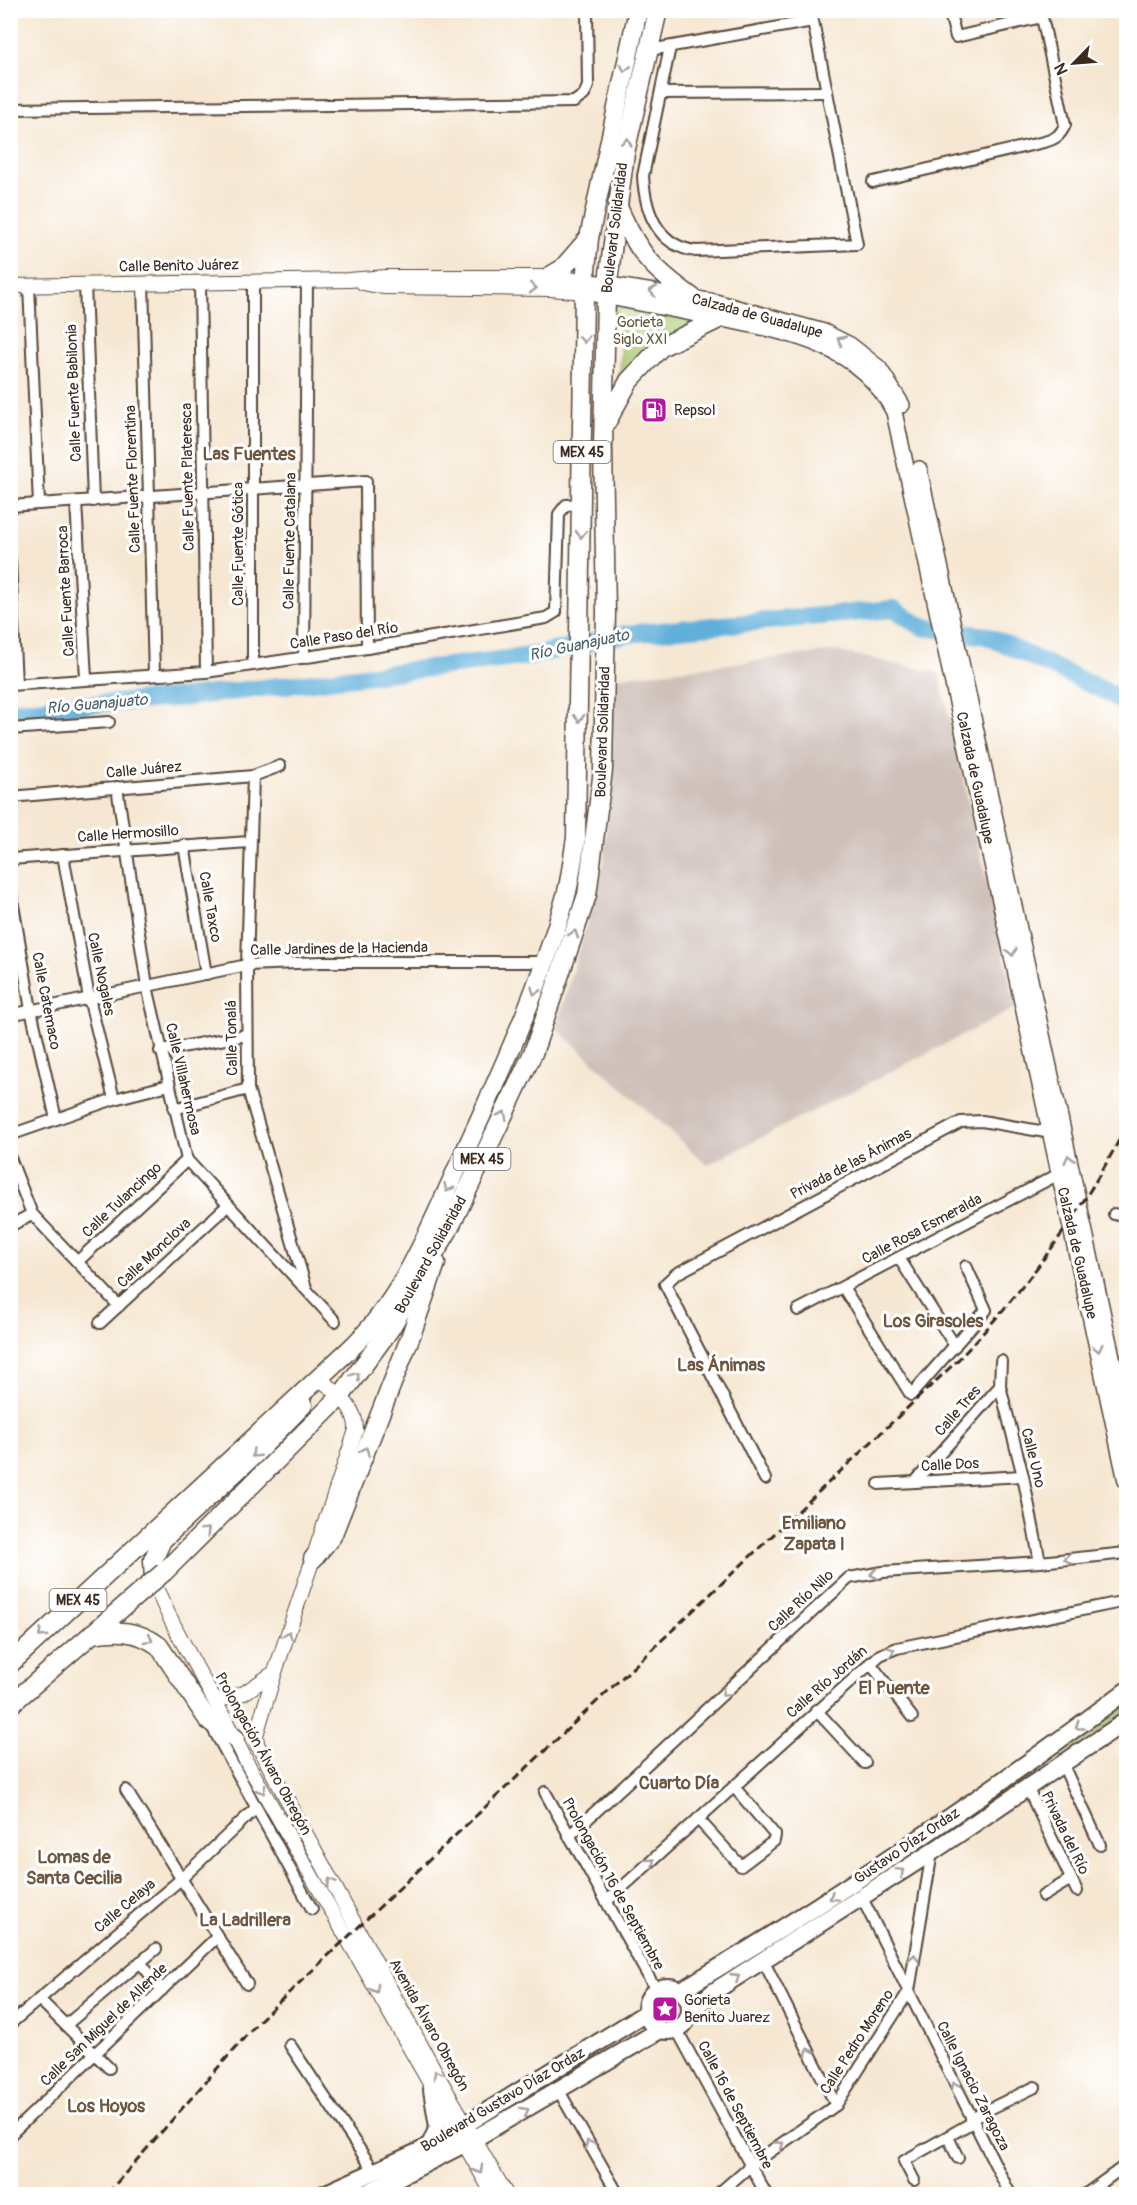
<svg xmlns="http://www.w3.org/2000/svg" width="1137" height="2205" font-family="Pangolin,sans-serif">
	<rect width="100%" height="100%" fill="#fff"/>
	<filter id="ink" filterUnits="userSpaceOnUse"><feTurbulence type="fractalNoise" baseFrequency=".0167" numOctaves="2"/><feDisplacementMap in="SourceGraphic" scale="12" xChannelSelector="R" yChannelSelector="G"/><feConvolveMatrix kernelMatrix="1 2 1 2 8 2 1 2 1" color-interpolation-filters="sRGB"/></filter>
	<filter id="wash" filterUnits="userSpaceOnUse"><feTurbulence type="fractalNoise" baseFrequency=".008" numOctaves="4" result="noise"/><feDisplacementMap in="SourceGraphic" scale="24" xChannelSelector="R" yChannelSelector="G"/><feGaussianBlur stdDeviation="1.35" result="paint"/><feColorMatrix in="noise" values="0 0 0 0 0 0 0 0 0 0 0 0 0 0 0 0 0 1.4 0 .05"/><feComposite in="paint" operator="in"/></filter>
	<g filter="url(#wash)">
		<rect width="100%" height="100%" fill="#f6e7d2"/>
		<!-- industrial -->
		<path fill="#cfc0ba" d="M836,651L939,673L1016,1008L707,1165L556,1028L603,867L611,784L612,678Z"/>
		<!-- green -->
		<g fill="#abca71" stroke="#737a48" stroke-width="1.5">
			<path d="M615,306L697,322L640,356L616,385C625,357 622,335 615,306Z"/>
			<path d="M1126,1708V1714L950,1830L947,1827Z"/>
		</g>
		<!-- water -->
		<circle fill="#61b0db" stroke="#4e6d7c" stroke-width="1.5" cx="666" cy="2008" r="9"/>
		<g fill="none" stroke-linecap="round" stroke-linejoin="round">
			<!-- river -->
			<path stroke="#61b0db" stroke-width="18" d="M10,711L187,697L531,656L627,634L894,609L922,627L987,636L1113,695L1126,706"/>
		</g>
	</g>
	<g filter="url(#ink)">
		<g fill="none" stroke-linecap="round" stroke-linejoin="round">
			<defs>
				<g id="minor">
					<path d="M649,50L661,48L813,21L857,244L696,251C657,246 645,211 643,176L670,47"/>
					<path d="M661,93L827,92"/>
					<path d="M10,109L574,102L584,95L588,86L587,10"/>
					<path d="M873,182L1044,142C1055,139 1060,136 1065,125L1042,17L956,37L949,10"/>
					<path d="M253,281V663"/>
					<path d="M200,282L206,672"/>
					<path d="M143,283L154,674"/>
					<path d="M85,284L93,501"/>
					<path d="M29,286L39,504"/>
					<path d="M76,502L86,678"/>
					<path d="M10,506L366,481L367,648"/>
					<path d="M10,560L16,684"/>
					<path d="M304,658L307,281"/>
					<path d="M10,685L206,672L367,648L546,618L556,612L559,514L566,505L581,504"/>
					<path d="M10,729L109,722"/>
					<path d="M253,776L247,965L248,1089L306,1288"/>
					<path d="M117,787L147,986L187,1160L335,1321"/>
					<path d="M10,797L253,776L280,766"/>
					<path d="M184,845L206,974"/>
					<path d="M63,855L89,998L114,1099"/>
					<path d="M10,859L249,842"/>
					<path d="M10,887L31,1010L56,1119"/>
					<path d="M10,1015L247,965L322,962H549"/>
					<path d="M160,1051L246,1035"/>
					<path d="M174,1109L248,1089"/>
					<path d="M10,1135L114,1099L169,1085"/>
					<path d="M10,1158L32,1214L119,1306"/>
					<path d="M1114,1214L1126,1217"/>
					<path d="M10,1226L32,1214"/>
					<path d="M899,1258L955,1346"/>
					<path d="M77,1262L187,1160"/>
					<path d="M843,1287L911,1395L986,1310L966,1266"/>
					<path d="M798,1310L1059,1174"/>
					<path d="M100,1323L228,1205"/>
					<path d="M1001,1361L1000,1386L1023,1476L1040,1562"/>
					<path d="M765,1479L665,1284L676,1274L961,1122L982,1121L1057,1134"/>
					<path d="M915,1482L1000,1386"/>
					<path d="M879,1484L1023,1476"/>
					<path d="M870,1663L912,1717"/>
					<path d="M816,1710L865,1763"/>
					<path d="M211,1725L312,1909"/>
					<path d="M1062,1763L1100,1845"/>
					<path d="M1027,1787L1077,1891"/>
					<path d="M126,1790L247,1984"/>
					<path d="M545,1792L656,1990"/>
					<path d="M698,1819L741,1866L774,1841L775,1835L734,1787"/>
					<path d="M569,1836L849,1578L883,1572L1040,1562L1126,1553"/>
					<path d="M861,1896L1010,2194"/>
					<path d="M1043,1896L1071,1879"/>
					<path d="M607,1901L880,1655L897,1648L1126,1601"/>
					<path d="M763,1960L836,2105"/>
					<path d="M140,1962L162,1990"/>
					<path d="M39,1999L109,2068"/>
					<path d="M10,2024L181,1879L256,1808"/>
					<path d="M66,2025L156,1949"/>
					<path d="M677,2030L766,2194"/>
					<path d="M290,2045L374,2171"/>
					<path d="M559,2091L618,2194"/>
					<path d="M971,2118L1035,2087"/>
					<path d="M10,2135L217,1937"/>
					<path d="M948,2137L958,2158"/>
					<path d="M914,2180L904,2161L973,2122"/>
					<path d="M718,2194L750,2166L836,2105L909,1991L932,1852"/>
					<path d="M1086,2194L1126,2165"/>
				</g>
				<g id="tertiary">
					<path d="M363,283L383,287L551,289L584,292"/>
					<path d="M10,286L349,280L386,277H548L585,281"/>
					<path d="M318,1377C334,1391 357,1406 356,1430L275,1672L256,1735L257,1744L436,2073L506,2194"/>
					<path d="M154,1583C180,1645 218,1701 246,1761L493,2194"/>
					<path d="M216,1701L244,1693L275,1672"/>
				</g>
				<g id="secondary">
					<path d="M585,281L715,302L824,332L850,345L879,368L902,405"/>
					<path d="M584,292C625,300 666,308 706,316C777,330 858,340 894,412L1126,1481"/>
					<path d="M919,469L1126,1421"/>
				</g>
				<g id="primary">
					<circle cx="668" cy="2009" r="22"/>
					<path d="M680,1991C835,1899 982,1798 1126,1691"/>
					<path d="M690,2012L713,1992L932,1852L1126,1721"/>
					<path d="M429,2147L438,2127L432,2090"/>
					<path d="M324,2194L429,2147L646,2013"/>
					<path d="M365,2194L474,2139L660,2030"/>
				</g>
				<g id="trunk">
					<path d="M618,207C639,255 652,268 693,298"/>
					<path d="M548,277L562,269L589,238"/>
					<path d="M605,425L629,381L661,347L719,319"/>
					<path d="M313,1559L332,1536L410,1338L436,1263"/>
					<path d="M164,1572L340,1397L390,1329L448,1231L533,1053L587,895L603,770L606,611L603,448L606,296L625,153L658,10"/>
					<path d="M154,1583L153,1560L162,1540L253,1456L303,1405"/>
					<path d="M92,1634C118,1630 138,1630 159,1646L208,1720L235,1738"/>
					<path d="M10,1664L349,1350C401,1301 427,1235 456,1171C498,1080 540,989 567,892C571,875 573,856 576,838L584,292L589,238L638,10"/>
					<path d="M10,1705L144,1589"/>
				</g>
			</defs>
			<!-- minor casing -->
			<use href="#minor" stroke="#574639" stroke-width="14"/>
			<!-- tertiary casing -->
			<use href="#tertiary" stroke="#574639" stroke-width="16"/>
			<!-- secondary casing -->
			<use href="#secondary" stroke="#574639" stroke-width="18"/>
			<!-- primary casing -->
			<use href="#primary" stroke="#574639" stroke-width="20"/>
			<!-- trunk casing -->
			<use href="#trunk" stroke="#574639" stroke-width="21"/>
			<!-- minor -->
			<use href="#minor" stroke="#fff" stroke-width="10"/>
			<!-- tertiary -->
			<use href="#tertiary" stroke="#fff" stroke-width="14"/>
			<!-- secondary -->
			<use href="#secondary" stroke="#fff" stroke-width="15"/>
			<!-- primary -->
			<use href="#primary" stroke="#fff" stroke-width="16"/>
			<!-- trunk -->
			<use href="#trunk" stroke="#fff" stroke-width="18"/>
			<!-- rail -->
			<path stroke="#3b2a1e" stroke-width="3" stroke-dasharray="9 4.5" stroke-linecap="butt" d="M107,2194L259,2021L957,1361C1025,1290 1081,1214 1126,1127"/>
			<defs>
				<path id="trunk-bridge" d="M144,1589L164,1572"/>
			</defs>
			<!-- trunk-bridge casing -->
			<use href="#trunk-bridge" stroke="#574639" stroke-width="21" stroke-linecap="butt"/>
			<!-- trunk-bridge -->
			<use href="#trunk-bridge" stroke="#fff" stroke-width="18"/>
		</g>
		<!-- one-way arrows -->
		<defs><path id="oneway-chevron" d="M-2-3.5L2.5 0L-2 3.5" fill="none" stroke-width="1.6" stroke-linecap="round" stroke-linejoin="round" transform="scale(1.5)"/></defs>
		<g stroke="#a79f9a">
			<use href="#oneway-chevron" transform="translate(625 68) rotate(103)"/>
			<use href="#oneway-chevron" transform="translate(627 142) rotate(-76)"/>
			<use href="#oneway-chevron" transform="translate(533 288) rotate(1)"/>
			<use href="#oneway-chevron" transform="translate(653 291) rotate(-170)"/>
			<use href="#oneway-chevron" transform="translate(584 339) rotate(91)"/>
			<use href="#oneway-chevron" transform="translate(841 340) rotate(-152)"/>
			<use href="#oneway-chevron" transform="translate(581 534) rotate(91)"/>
			<use href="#oneway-chevron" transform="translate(579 718) rotate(91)"/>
			<use href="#oneway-chevron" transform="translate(574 934) rotate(-72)"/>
			<use href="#oneway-chevron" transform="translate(1012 952) rotate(78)"/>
			<use href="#oneway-chevron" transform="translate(535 991) rotate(111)"/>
			<use href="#oneway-chevron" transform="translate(503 1115) rotate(-64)"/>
			<use href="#oneway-chevron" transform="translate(1069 1159) rotate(-103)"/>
			<use href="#oneway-chevron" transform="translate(448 1188) rotate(115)"/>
			<use href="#oneway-chevron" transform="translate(1098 1348) rotate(78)"/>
			<use href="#oneway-chevron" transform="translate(356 1376) rotate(-54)"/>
			<use href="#oneway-chevron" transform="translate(365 1451) rotate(-68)"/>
			<use href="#oneway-chevron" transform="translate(255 1454) rotate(136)"/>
			<use href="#oneway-chevron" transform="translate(206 1531) rotate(-45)"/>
			<use href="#oneway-chevron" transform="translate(1068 1559) rotate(174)"/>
			<use href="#oneway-chevron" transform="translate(874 1574) rotate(171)"/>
			<use href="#oneway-chevron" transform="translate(42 1634) rotate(137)"/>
			<use href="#oneway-chevron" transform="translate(288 1635) rotate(-70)"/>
			<use href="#oneway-chevron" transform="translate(149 1639) rotate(31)"/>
			<use href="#oneway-chevron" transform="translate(891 1651) rotate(-20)"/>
			<use href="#oneway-chevron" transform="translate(725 1693) rotate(137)"/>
			<use href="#oneway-chevron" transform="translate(1079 1726) rotate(144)"/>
			<use href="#oneway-chevron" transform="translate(262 1790) rotate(60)"/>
			<use href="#oneway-chevron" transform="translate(651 1862) rotate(-42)"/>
			<use href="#oneway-chevron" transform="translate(901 1872) rotate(-32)"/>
			<use href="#oneway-chevron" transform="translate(331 1882) rotate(-119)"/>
			<use href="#oneway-chevron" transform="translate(833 1897) rotate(146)"/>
			<use href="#oneway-chevron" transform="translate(914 1958) rotate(-81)"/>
			<use href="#oneway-chevron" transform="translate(736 1977) rotate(-33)"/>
			<use href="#oneway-chevron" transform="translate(375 1989) rotate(61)"/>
			<use href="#oneway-chevron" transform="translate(809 2052) rotate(-117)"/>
			<use href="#oneway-chevron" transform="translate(437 2074) rotate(-120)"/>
			<use href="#oneway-chevron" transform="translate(955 2086) rotate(-116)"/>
			<use href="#oneway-chevron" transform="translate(525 2111) rotate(-30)"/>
			<use href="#oneway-chevron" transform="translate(589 2144) rotate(-120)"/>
			<use href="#oneway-chevron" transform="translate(780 2145) rotate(-36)"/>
			<use href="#oneway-chevron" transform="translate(479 2170) rotate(60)"/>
		</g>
	</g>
	<!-- icons -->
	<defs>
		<symbol id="fuel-square" viewBox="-11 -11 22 22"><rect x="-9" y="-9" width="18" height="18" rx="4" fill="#b5179e" stroke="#fff"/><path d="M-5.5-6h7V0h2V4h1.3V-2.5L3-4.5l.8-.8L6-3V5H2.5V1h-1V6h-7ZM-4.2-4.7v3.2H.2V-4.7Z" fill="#fff"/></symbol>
		<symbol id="sight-square" viewBox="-11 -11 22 22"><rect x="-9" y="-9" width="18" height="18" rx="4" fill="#b5179e" stroke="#fff"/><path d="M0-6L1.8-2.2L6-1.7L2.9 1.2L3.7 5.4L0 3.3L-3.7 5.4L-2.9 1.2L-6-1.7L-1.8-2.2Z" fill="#fff"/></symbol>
	</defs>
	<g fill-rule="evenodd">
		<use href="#fuel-square" x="639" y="395" width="30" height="30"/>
		<use href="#sight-square" x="650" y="1994" width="30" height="30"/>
	</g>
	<g text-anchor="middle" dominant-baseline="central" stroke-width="6" stroke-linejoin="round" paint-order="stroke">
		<!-- shield labels -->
		<g fill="#fff" stroke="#766a62" stroke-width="1.5">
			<rect x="553.5" y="441" width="57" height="22" rx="4.5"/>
			<rect x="453.5" y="1148" width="57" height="22" rx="4.5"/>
			<rect x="49.5" y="1589" width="57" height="22" rx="4.5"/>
		</g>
		<g font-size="14" font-weight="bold" fill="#3b2a1e">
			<text x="582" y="452">MEX 45</text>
			<text x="482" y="1159">MEX 45</text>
			<text x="78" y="1600">MEX 45</text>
		</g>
		<!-- street labels -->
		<g font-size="15" fill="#3b2a1e" stroke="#fff">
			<text transform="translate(615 228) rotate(-83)">Boulevard Solidaridad</text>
			<text transform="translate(179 266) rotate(-1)">Calle Benito Juárez</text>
			<text transform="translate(757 316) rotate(15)">Calzada de Guadalupe</text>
			<text transform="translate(74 393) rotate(-92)">Calle Fuente Babilonia</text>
			<text transform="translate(188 477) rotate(-91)">Calle Fuente Plateresca</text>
			<text transform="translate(133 479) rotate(-92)">Calle Fuente Florentina</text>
			<text transform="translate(290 541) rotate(-89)">Calle Fuente Catalana</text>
			<text transform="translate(238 544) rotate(-90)">Calle Fuente Gótica</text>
			<text transform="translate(66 591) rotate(-93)">Calle Fuente Barroca</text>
			<text transform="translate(344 636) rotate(-9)">Calle Paso del Río</text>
			<text transform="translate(603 732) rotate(-88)">Boulevard Solidaridad</text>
			<text transform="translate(144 770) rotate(-5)">Calle Juárez</text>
			<text transform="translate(975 778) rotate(78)">Calzada de Guadalupe</text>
			<text transform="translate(128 834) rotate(-4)">Calle Hermosillo</text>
			<text transform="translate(210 907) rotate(80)">Calle Taxco</text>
			<text transform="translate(339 949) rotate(-1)">Calle Jardines de la Hacienda</text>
			<text transform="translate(101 974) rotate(78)">Calle Nogales</text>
			<text transform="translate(46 1001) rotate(79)">Calle Catemaco</text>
			<text transform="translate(232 1038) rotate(-91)">Calle Tonalá</text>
			<text transform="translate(183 1079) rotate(77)">Calle Villahermosa</text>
			<text transform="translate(851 1164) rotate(-28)">Privada de las Ánimas</text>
			<text transform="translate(122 1200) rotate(-43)">Calle Tulancingo</text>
			<text transform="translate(922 1229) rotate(-28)">Calle Rosa Esmeralda</text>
			<text transform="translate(154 1253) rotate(-43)">Calle Monclova</text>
			<text transform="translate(1077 1253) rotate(77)">Calzada de Guadalupe</text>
			<text transform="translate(431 1255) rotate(-61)">Boulevard Solidaridad</text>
			<text transform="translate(958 1411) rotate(-49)">Calle Tres</text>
			<text transform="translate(1033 1458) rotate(76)">Calle Uno</text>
			<text transform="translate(950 1465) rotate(-3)">Calle Dos</text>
			<text transform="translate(801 1601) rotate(-43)">Calle Río Nilo</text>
			<text transform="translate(827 1682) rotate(-41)">Calle Río Jordán</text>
			<text transform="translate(263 1754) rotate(61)">Prolongación Álvaro Obregón</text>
			<text transform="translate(1065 1833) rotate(64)">Privada del Río</text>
			<text transform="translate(907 1846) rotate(-34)">Gustavo Díaz Ordaz</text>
			<text transform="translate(613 1884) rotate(61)">Prolongación 16 de Septiembre</text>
			<text transform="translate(125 1906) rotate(-40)">Calle Celaya</text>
			<text transform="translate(104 2025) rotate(-44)">Calle San Miguel de Allende</text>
			<text transform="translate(429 2025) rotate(61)">Avenida Álvaro Obregón</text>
			<text transform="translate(857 2042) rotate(-57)">Calle Pedro Moreno</text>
			<text transform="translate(973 2086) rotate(63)">Calle Ignacio Zaragoza</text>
			<text transform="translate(503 2100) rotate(-31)">Boulevard Gustavo Díaz Ordaz</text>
			<text transform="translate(735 2105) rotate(62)">Calle 16 de Septiembre</text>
		</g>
		<!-- park labels -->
		<g font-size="15" fill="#5d5a37" stroke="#fff">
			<text x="640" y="322">Gorieta<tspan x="640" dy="17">Siglo XXI</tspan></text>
		</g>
		<!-- poi labels -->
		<g font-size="15" fill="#3b2a1e" stroke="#fff" text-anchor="start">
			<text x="674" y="410">Repsol</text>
			<text x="684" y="2000">Gorieta<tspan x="684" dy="17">Benito Juarez</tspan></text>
		</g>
		<!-- water labels -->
		<g font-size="16" font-style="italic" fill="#4a606a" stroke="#fff">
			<text transform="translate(579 645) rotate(-12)">Río Guanajuato</text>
			<text transform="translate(97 704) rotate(-5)">Río Guanajuato</text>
		</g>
		<!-- quarter labels -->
		<g font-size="18" font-weight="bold" fill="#6e553e" stroke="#fff">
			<text x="249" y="454">Las Fuentes</text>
			<text x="933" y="1321">Los Girasoles</text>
			<text x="721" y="1365">Las Ánimas</text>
			<text x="814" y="1523">Emiliano<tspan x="814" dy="21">Zapata I</tspan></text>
			<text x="894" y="1688">El Puente</text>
			<text x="679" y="1783">Cuarto Día</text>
			<text x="74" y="1857">Lomas de<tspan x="74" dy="21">Santa Cecilia</tspan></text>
			<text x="245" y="1920">La Ladrillera</text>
			<text x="106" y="2106">Los Hoyos</text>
		</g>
	</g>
	<!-- margin -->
	<rect width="1137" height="2205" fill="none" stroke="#fff" stroke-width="36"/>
	<!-- north arrow -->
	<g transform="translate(1074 63) rotate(245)" stroke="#ffffff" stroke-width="4.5" paint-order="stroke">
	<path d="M0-4.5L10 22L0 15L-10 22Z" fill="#3b2a1e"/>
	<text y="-9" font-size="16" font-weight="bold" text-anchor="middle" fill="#3b2a1e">N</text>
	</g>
</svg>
